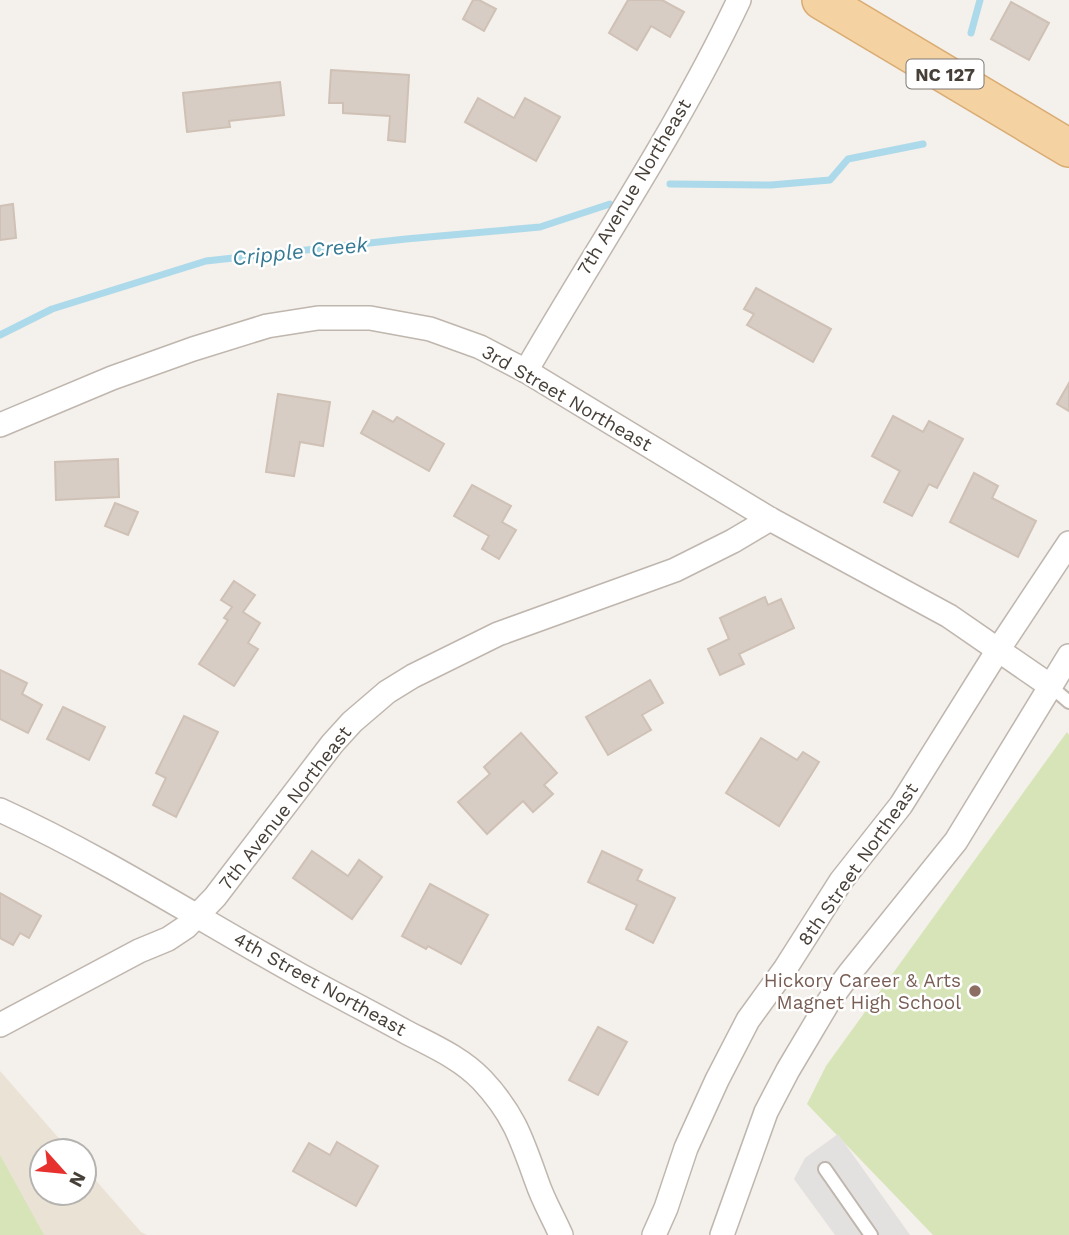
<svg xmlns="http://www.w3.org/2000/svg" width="1069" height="1235" font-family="'Work Sans',sans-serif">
	<rect width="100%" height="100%" fill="#f4f0eb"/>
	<!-- education -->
	<path fill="#ebe2d6" d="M0,1071L70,1151H42V1193H84V1167L141,1232L147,1235H0Z"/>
	<!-- green -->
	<g fill="#d6e4b8">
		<path d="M1067,732L1069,735V1235H933L807,1104L826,1066Z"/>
		<path d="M0,1155L44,1235H0Z"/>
	</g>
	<!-- parking -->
	<path fill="#e3e1df" d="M838,1134L910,1235H835L794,1179L805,1158Z"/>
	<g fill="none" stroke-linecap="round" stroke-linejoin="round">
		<!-- stream -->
		<g stroke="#addaea" stroke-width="7">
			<path d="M971,33L980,0"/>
			<path d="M670,184L771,185L830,180L848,159L923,144"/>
			<path d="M0,335L52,309L206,261L406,239L540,227L610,204"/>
		</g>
	</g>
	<!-- building -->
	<g fill="#d7cdc4" stroke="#cfc1b5" stroke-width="2">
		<path d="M473,0H479L496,9L484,31L463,19Z"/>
		<path d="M628,0H662L684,12L670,37L651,26L637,50L609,33Z"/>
		<path d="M1011,2L1049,23L1029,60L991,39Z"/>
		<path d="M331,70L409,75L405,142L388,140L390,116L343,113V103H329Z"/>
		<path d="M280,82L284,115L229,121L230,127L187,132L183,93Z"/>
		<path d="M478,98L514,118L525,98L560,117L536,161L465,122Z"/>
		<path d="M13,204L16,238L0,240V206Z"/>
		<path d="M756,288L831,329L813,362L747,325L754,314L744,309Z"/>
		<path d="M1069,383V411L1057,404Z"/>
		<path d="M278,394L330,402L323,446L300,442L294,476L266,472Z"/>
		<path d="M373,411L393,422L397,417L444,444L429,471L361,433Z"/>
		<path d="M893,416L923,432L929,421L963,439L937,488L929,484L912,516L884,502L900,471L872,456Z"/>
		<path d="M118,459L119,497L56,500L55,462Z"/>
		<path d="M974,473L998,486L992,498L1036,521L1018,557L950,522Z"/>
		<path d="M472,485L511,506L502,522L516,530L499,559L482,549L489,536L454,516Z"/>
		<path d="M115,503L138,512L128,535L105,526Z"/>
		<path d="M234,581L255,595L243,612L260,623L248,643L258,649L234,686L199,664L228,620L224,618L232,607L221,600Z"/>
		<path d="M765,597L768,605L781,599L794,628L739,654L744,664L720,675L708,649L729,639L720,618Z"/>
		<path d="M0,670L27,683L22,694L42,705L28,733L0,719Z"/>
		<path d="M650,680L663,703L642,715L651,730L608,755L586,717Z"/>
		<path d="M63,707L105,727L89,760L47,739Z"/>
		<path d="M184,716L218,732L176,817L153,805L166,778L156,773Z"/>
		<path d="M521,733L557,773L544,785L553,794L533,812L523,801L487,834L458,802L490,774L484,767Z"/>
		<path d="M761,738L797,760L803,752L819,762L779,826L726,793Z"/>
		<path d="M312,851L348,876L359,860L382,877L352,919L293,878Z"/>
		<path d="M602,851L642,870L637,880L675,898L653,943L626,929L637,905L588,882Z"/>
		<path d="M430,884L488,915L461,964L428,946L426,949L402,936Z"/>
		<path d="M0,893L41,916L29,938L20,933L13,945L0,938Z"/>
		<path d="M598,1027L627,1042L598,1095L569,1080Z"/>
		<path d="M337,1142L378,1166L356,1206L293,1171L309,1143L330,1155Z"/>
	</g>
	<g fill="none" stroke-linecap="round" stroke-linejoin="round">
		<defs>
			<g id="lane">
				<path d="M1049,685L1069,702"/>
				<path d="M825,1169L871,1235"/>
			</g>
			<g id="street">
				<path d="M526,371C597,248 678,129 739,0"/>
				<path d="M0,425L112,378L193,349L267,326L318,318H370L430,329L480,347L526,371L770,519L949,616L1049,685"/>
				<path d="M0,810C103,857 199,919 298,974C334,994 370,1012 406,1032C433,1046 461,1058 482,1080C514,1114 522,1140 537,1182C543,1200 553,1217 561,1235"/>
				<path d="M0,1025L139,951L168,939L186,927L215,897L332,744L352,722L387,692L413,676L498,634L675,570L733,541L770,519"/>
				<path d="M654,1235L666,1208L686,1148L717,1080L748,1020L785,969L841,881L901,805L998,650L1069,543"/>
				<path d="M722,1235L766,1112L788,1070L829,1001L849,974L956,841L1069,656"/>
			</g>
			<path id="primary" d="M821,0L1069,148"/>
		</defs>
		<!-- lane casing -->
		<use href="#lane" stroke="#bfb6ae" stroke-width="16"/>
		<!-- street casing -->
		<use href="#street" stroke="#bfb6ae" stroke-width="26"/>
		<!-- primary casing -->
		<use href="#primary" stroke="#d9ac73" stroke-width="40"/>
		<!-- lane -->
		<use href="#lane" stroke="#fff" stroke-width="12"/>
		<!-- street -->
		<use href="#street" stroke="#fff" stroke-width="23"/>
		<!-- primary -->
		<use href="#primary" stroke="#f5d2a2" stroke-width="37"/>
	</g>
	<!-- markers -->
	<circle fill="#8d6e63" stroke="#fff" stroke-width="2.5" cx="975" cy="991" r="7"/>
	<g text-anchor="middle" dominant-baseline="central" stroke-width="5" stroke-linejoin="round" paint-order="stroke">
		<!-- shield labels -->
		<rect fill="#fff" stroke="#7e7974" stroke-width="2" x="906.5" y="59.5" width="77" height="29" rx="5"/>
		<g font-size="18" font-weight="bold" fill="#474039">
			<text x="945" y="74">NC 127</text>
		</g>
		<!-- street labels -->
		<g font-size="19" fill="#474039" stroke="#fff">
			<text transform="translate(634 187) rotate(-59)">7th Avenue Northeast</text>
			<text transform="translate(567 398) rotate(30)">3rd Street Northeast</text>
			<text transform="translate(285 808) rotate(-52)">7th Avenue Northeast</text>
			<text transform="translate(858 864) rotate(-55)">8th Street Northeast</text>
			<text transform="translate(320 984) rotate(29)">4th Street Northeast</text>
		</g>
		<!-- education labels -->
		<g font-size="19" fill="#785e54" stroke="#fff" text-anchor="end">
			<text x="961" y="980">Hickory Career &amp; Arts<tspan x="961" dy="22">Magnet High School</tspan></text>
		</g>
		<!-- water labels -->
		<g font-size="21" font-style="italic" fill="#357993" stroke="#fff">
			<text transform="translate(300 251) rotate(-6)">Cripple Creek</text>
		</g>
	</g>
	<!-- north arrow -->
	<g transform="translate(63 1172) rotate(117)"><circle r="33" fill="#ffffff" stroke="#b5b3b0" stroke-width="2"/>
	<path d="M0-5L12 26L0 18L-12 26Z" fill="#e6312f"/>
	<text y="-10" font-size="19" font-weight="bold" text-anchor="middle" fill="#474039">N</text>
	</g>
</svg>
